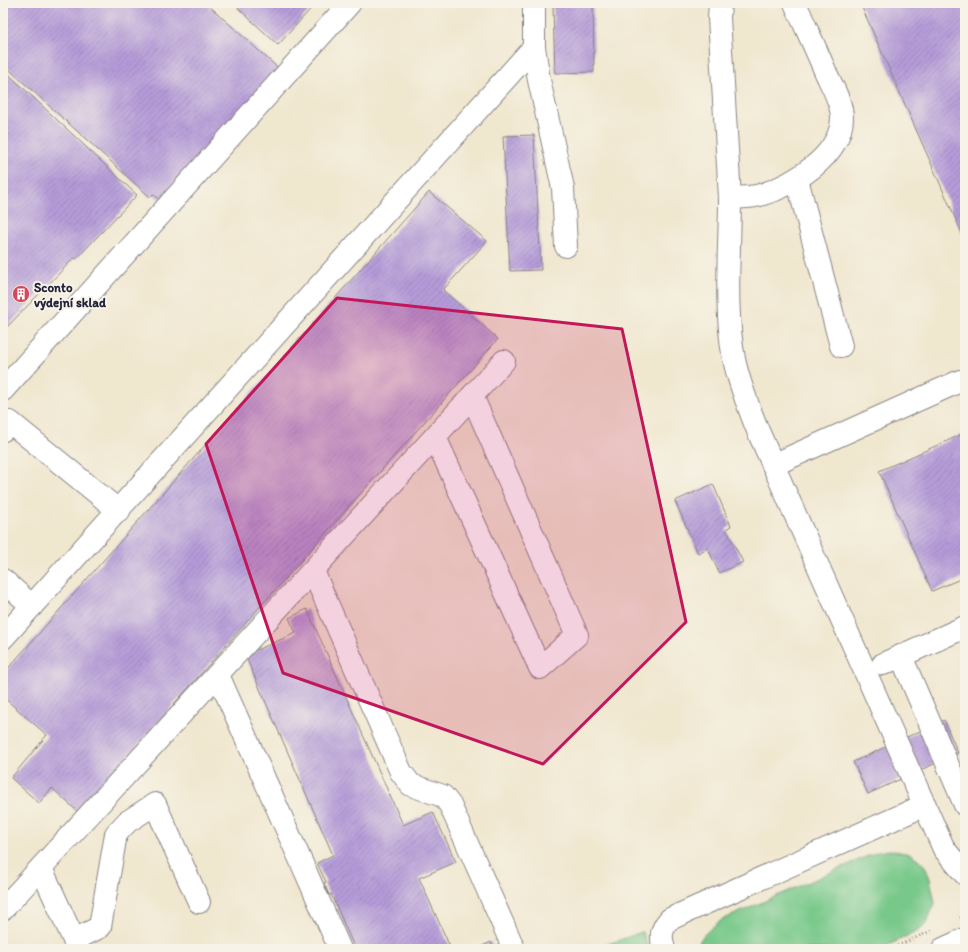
<svg xmlns="http://www.w3.org/2000/svg" width="968" height="952" font-family="Itim,sans-serif">
	<defs>
		<pattern id="building-hatch" width="6" height="6" patternUnits="userSpaceOnUse"><rect width="6" height="6" fill="#b69cd9"/><path d="M-1 1l2-2M0 6l6-6M5 7l2-2" fill="none" stroke="#947fb1"/></pattern>
	</defs>
	<rect width="100%" height="100%" fill="#f7f3e8"/>
	<filter id="ink" filterUnits="userSpaceOnUse"><feTurbulence type="fractalNoise" baseFrequency=".025" numOctaves="2"/><feDisplacementMap in="SourceGraphic" scale="8" xChannelSelector="R" yChannelSelector="G"/><feConvolveMatrix kernelMatrix="1 2 1 2 8 2 1 2 1" color-interpolation-filters="sRGB"/></filter>
	<filter id="wash" filterUnits="userSpaceOnUse"><feTurbulence type="fractalNoise" baseFrequency=".012" numOctaves="4" result="noise"/><feDisplacementMap in="SourceGraphic" scale="16" xChannelSelector="R" yChannelSelector="G"/><feGaussianBlur stdDeviation="0.9" result="paint"/><feColorMatrix in="noise" values="0 0 0 0 0 0 0 0 0 0 0 0 0 0 0 0 0 1.4 0 .05"/><feComposite in="paint" operator="in"/></filter>
	<g filter="url(#wash)">
		<rect width="100%" height="100%" fill="#f0e7cf"/>
		<!-- green -->
		<g fill="#77c889" stroke="#4c7562">
			<path d="M890,850L910,854L918,859L925,866L930,879L935,903L926,924L914,933L880,949H697C700,935 711,928 722,920L877,852Z"/>
			<path d="M642,932L649,949H594Z"/>
		</g>
		<g id="blocks">
			<!-- building -->
			<g fill="url(#building-hatch)">
				<path d="M3,3H206L279,69L160,200L153,194L150,197L3,64Z"/>
				<path d="M242,3H316L278,45L238,8Z"/>
				<path d="M860,3H965V240L891,73Z"/>
				<path d="M593,5L594,72L555,73L553,6Z"/>
				<path d="M3,69L137,195L76,259L74,258L3,331Z"/>
				<path d="M534,135L541,270L510,271L503,136Z"/>
				<path d="M429,192L487,241L443,290L498,339L78,812L52,788L39,803L11,778L47,735L3,697V674Z"/>
				<path d="M965,433V577L932,591L879,471Z"/>
				<path d="M713,484L731,526L726,529L743,562L719,573L708,548L698,553L675,501Z"/>
				<path d="M307,609L403,825L433,812L456,862L419,878L451,949H355L331,894L329,895L324,883L326,882L317,863L333,855L245,655L296,633L289,618Z"/>
				<path d="M944,720L958,753L868,794L853,762Z"/>
				<path d="M491,942L494,949H476Z"/>
			</g>
		</g>
	</g>
	<g filter="url(#ink)">
		<use href="#blocks" fill-opacity="0" stroke="#898485" stroke-width="1"/>
		<g fill="none" stroke-linecap="round" stroke-linejoin="round">
			<defs>
				<g id="minor">
					<path d="M534,3V47L539,80L563,188L566,246"/>
					<path d="M720,3L719,18L730,198"/>
					<path d="M795,3C805,26 816,49 826,73C832,86 842,103 842,118C841,156 792,186 760,195C750,198 740,197 730,198C730,251 724,307 734,359C739,384 749,408 758,431L944,849L965,874"/>
					<path d="M797,179L841,346"/>
					<path d="M3,390L350,3"/>
					<path d="M3,430L10,422L119,511"/>
					<path d="M435,437L540,668L577,635L472,396"/>
					<path d="M773,465L960,381"/>
					<path d="M313,571L401,772L411,785L443,796L450,805L514,949"/>
					<path d="M3,580L32,606"/>
					<path d="M3,638L534,47"/>
					<path d="M901,656L965,805"/>
					<path d="M883,664L965,627"/>
					<path d="M218,675L340,949"/>
					<path d="M41,868L78,949"/>
					<path d="M3,909L504,361"/>
					<path d="M74,940L100,927L116,834L127,822L155,804L199,902"/>
					<path d="M664,949C660,936 661,929 670,919L925,805"/>
					<path d="M943,949L965,939"/>
				</g>
			</defs>
			<!-- minor casing -->
			<use href="#minor" stroke="#898485" stroke-width="24"/>
			<!-- path -->
			<g stroke="#898485" stroke-width="2.5" stroke-dasharray="1 3" stroke-linecap="butt">
				<path d="M960,918L965,915"/>
				<path d="M890,949L931,931"/>
			</g>
			<!-- minor -->
			<use href="#minor" stroke="#fff" stroke-width="22"/>
		</g>
	</g>
	<!-- marked area -->
	<path fill="#c2185b" fill-opacity="0.2" stroke="#c2185b" stroke-width="3" stroke-linejoin="round" d="M337,298L622,329L686,622L543,764L283,673L206,444Z"/>
	<!-- icons -->
	<defs>
		<symbol id="building-disc" viewBox="-11 -11 22 22"><circle r="9.5" fill="#d1495b" stroke="#f7f3e8"/><path d="M-4-6H4V6H1V3H-1V6H-4ZM-2.5-4.3h1.7v1.8h-1.7ZM.8-4.3h1.7v1.8H.8ZM-2.5-1h1.7V.8h-1.7ZM.8-1h1.7V.8H.8Z" fill="#fff"/></symbol>
	</defs>
	<g fill-rule="evenodd">
		<use href="#building-disc" x="11" y="284" width="20" height="20"/>
	</g>
	<g text-anchor="middle" dominant-baseline="central" stroke-width="4" stroke-linejoin="round" paint-order="stroke">
		<!-- poi labels -->
		<g font-size="13" font-weight="bold" fill="#22223b" stroke="#f7f3e8" text-anchor="start">
			<text x="34" y="287">Sconto<tspan x="34" dy="15">výdejní sklad</tspan></text>
		</g>
	</g>
	<!-- margin -->
	<rect width="968" height="952" fill="none" stroke="#f7f3e8" stroke-width="16"/>
</svg>
